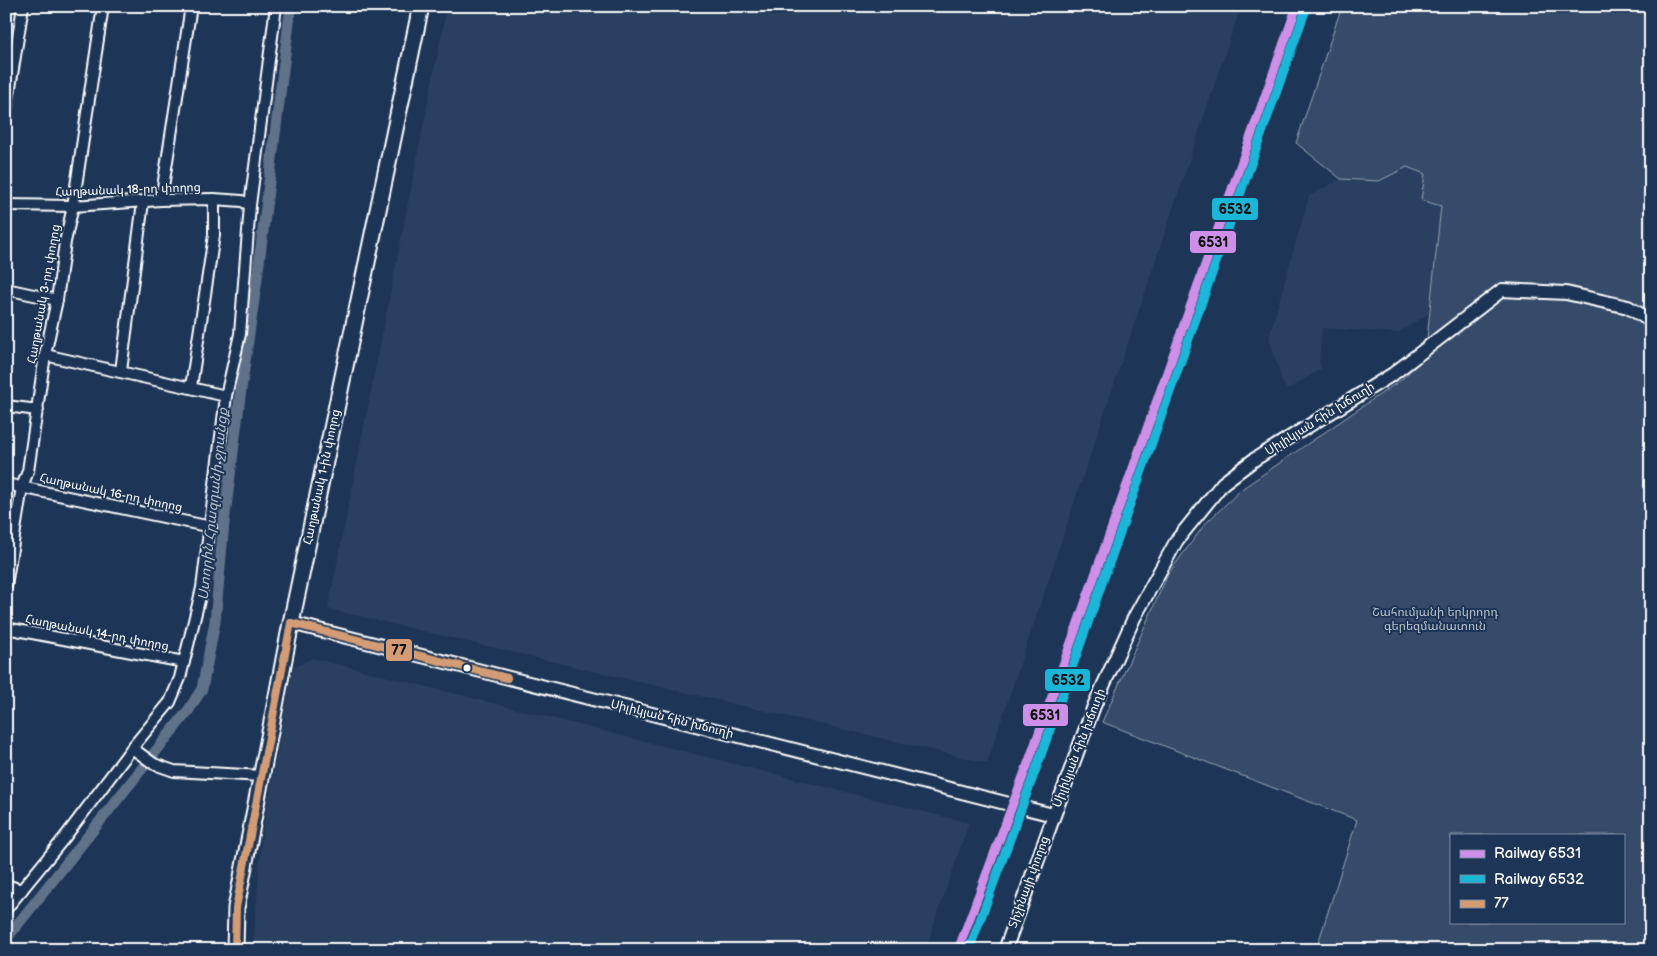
<svg xmlns="http://www.w3.org/2000/svg" width="1657" height="956" font-family="'Balsamiq Sans','Noto Sans Armenian',sans-serif">
	<rect width="100%" height="100%" fill="#1d3557"/>
	<filter id="ink" filterUnits="userSpaceOnUse"><feTurbulence type="fractalNoise" baseFrequency=".02" numOctaves="2"/><feDisplacementMap in="SourceGraphic" scale="10" xChannelSelector="R" yChannelSelector="G"/><feConvolveMatrix kernelMatrix="1 2 1 2 8 2 1 2 1" color-interpolation-filters="sRGB"/></filter>
	<g filter="url(#ink)">
		<!-- built -->
		<g fill="#2a4161">
			<path d="M447,6H790L797,12L805,6H1241L987,763L328,609Z"/>
			<path d="M1407,167L1425,174L1441,206L1429,313L1398,333L1322,328L1319,362L1321,369L1287,390L1282,382L1269,337L1309,196L1341,179L1379,181Z"/>
			<path d="M313,658L969,823L925,950H253L262,833L293,668Z"/>
		</g>
		<!-- green -->
		<path fill="#364b69" stroke="#9aa5b4" fill-rule="evenodd" d="M1342,6H1640L1651,25V950H1316L1357,820L1102,722L1168,574L1205,524L1243,488L1401,380L1425,357L1441,206L1421,200L1425,174L1407,167L1379,181L1341,179L1296,143ZM1451,835H1623V922H1451Z"/>
		<g fill="none" stroke-linecap="round" stroke-linejoin="round">
			<!-- canal -->
			<path stroke="#617289" stroke-width="11" d="M6,939L188,711L202,689L215,622L224,523L241,389L257,279L291,6"/>
			<defs>
				<g id="minor">
					<path d="M6,113L23,6"/>
					<path d="M161,200L191,6"/>
					<path d="M6,205L73,206L161,200L214,199L242,201L250,205"/>
					<path d="M6,289L57,300"/>
					<path d="M45,355L226,396"/>
					<path d="M121,371L143,202"/>
					<path d="M191,387L214,235V199"/>
					<path d="M6,406L38,410"/>
					<path d="M6,484L211,527"/>
					<path d="M6,586L22,487L28,471L45,355L57,300L65,242L73,206L103,6"/>
					<path d="M6,628L184,662"/>
					<path d="M132,748L154,764L174,771L262,776"/>
					<path d="M6,885L22,890"/>
					<path d="M6,909L65,837L132,748L170,702L180,678L202,588L226,396L240,334L250,205L276,6"/>
				</g>
				<g id="tertiary">
					<path d="M291,623L1053,815"/>
					<path d="M1005,950L1094,706L1134,618L1177,540L1223,483L1255,459L1393,374L1502,290L1566,293L1628,307L1651,321"/>
				</g>
				<path id="secondary" d="M235,950L236,908L291,623L421,6"/>
			</defs>
			<!-- minor casing -->
			<use href="#minor" stroke="#fff" stroke-width="14"/>
			<!-- tertiary casing -->
			<use href="#tertiary" stroke="#fff" stroke-width="16"/>
			<!-- secondary casing -->
			<use href="#secondary" stroke="#fff" stroke-width="19"/>
			<!-- minor -->
			<use href="#minor" stroke="#1d3557" stroke-width="10"/>
			<!-- tertiary -->
			<use href="#tertiary" stroke="#1d3557" stroke-width="12"/>
			<!-- secondary -->
			<use href="#secondary" stroke="#1d3557" stroke-width="15"/>
			<defs>
				<g id="bus-1">
					<path d="M291,623L507,678"/>
					<path d="M235,950L236,908L291,623"/>
				</g>
			</defs>
			<!-- bus-1 casing -->
			<use href="#bus-1" stroke="#1d3557" stroke-width="11"/>
			<!-- bus-1 -->
			<use href="#bus-1" stroke="#d39c74" stroke-width="8"/>
			<defs>
				<path id="rail-1" d="M958,950L1030,758L1297,6"/>
				<path id="rail-2" d="M969,950L1039,761L1306,9"/>
			</defs>
			<!-- rail-1 casing -->
			<use href="#rail-1" stroke="#1d3557" stroke-width="12"/>
			<!-- rail-2 casing -->
			<use href="#rail-2" stroke="#1d3557" stroke-width="12"/>
			<!-- rail-1 -->
			<use href="#rail-1" stroke="#ce8fe9" stroke-width="9"/>
			<!-- rail-2 -->
			<use href="#rail-2" stroke="#1ab6d8" stroke-width="9"/>
		</g>
	</g>
	<!-- markers -->
	<circle fill="#fff" stroke="#1d3557" stroke-width="2" cx="467" cy="668" r="4.5"/>
	<g text-anchor="middle" dominant-baseline="central" stroke-width="4" stroke-linejoin="round" paint-order="stroke">
		<!-- street labels -->
		<g font-size="12" fill="#fff" stroke="#1d3557">
			<text transform="translate(128 190) rotate(-2)">Հաղթանակ 18-րդ փողոց</text>
			<text transform="translate(44 294) rotate(-80)">Հաղթանակ 3-րդ փողոց</text>
			<text transform="translate(1320 419) rotate(-32)">Սիլիկյան հին խճուղի</text>
			<text transform="translate(322 477) rotate(-78)">Հաղթանակ 1-ին փողոց</text>
			<text transform="translate(111 493) rotate(12)">Հաղթանակ 16-րդ փողոց</text>
			<text transform="translate(97 633) rotate(11)">Հաղթանակ 14-րդ փողոց</text>
			<text transform="translate(672 719) rotate(14)">Սիլիկյան հին խճուղի</text>
			<text transform="translate(1079 748) rotate(-69)">Սիլիկյան հին խճուղի</text>
			<text transform="translate(1029 882) rotate(-70)">Տիչինայի փողոց</text>
		</g>
		<!-- park labels -->
		<g font-size="12" fill="#b9c0ca" stroke="#1d3557">
			<text x="1435" y="612">Շահումյանի երկրորդ<tspan x="1435" dy="14">գերեզմանատուն</tspan></text>
		</g>
		<!-- water labels -->
		<g font-size="14" font-style="italic" fill="#b8c0ca" stroke="#1d3557">
			<text transform="translate(213 504) rotate(-84)">Ստորին Հրազդանի ջրանցք</text>
		</g>
	</g>
	<g stroke="#1d3557" stroke-width="2">
		<rect x="1211" y="197" width="48" height="24" rx="5" fill="#1ab6d8"/>
		<rect x="1189" y="230" width="48" height="24" rx="5" fill="#ce8fe9"/>
		<rect x="385" y="638" width="28" height="24" rx="5" fill="#d39c74"/>
		<rect x="1044" y="668" width="47" height="24" rx="5" fill="#1ab6d8"/>
		<rect x="1022" y="703" width="47" height="24" rx="5" fill="#ce8fe9"/>
	</g>
	<g font-size="14" text-anchor="middle" font-weight="bold" fill="#111">
		<text x="1235" y="214">6532</text>
		<text x="1213" y="247">6531</text>
		<text x="399" y="655">77</text>
		<text x="1068" y="685">6532</text>
		<text x="1045" y="720">6531</text>
	</g>
	<!-- margin -->
	<rect width="1657" height="956" fill="none" stroke="#1d3557" stroke-width="25"/>
	<rect x="12" y="12" width="1632" height="931" fill="none" stroke="#fff" stroke-width="2" filter="url(#ink)"/>
	<!-- legend -->
	<rect x="1450" y="834" width="175" height="90" fill="#1d3557" stroke="#77869a"/>
	<rect x="1460" y="850" width="25" height="8" fill="#ce8fe9" stroke="#77869a"/>
	<text x="1494" y="858" font-size="15" fill="#ffffff">Railway 6531</text>
	<rect x="1460" y="875" width="25" height="8" fill="#1ab6d8" stroke="#77869a"/>
	<text x="1494" y="884" font-size="15" fill="#ffffff">Railway 6532</text>
	<rect x="1460" y="900" width="25" height="8" fill="#d39c74" stroke="#77869a"/>
	<text x="1494" y="908" font-size="15" fill="#ffffff">77</text>
</svg>
